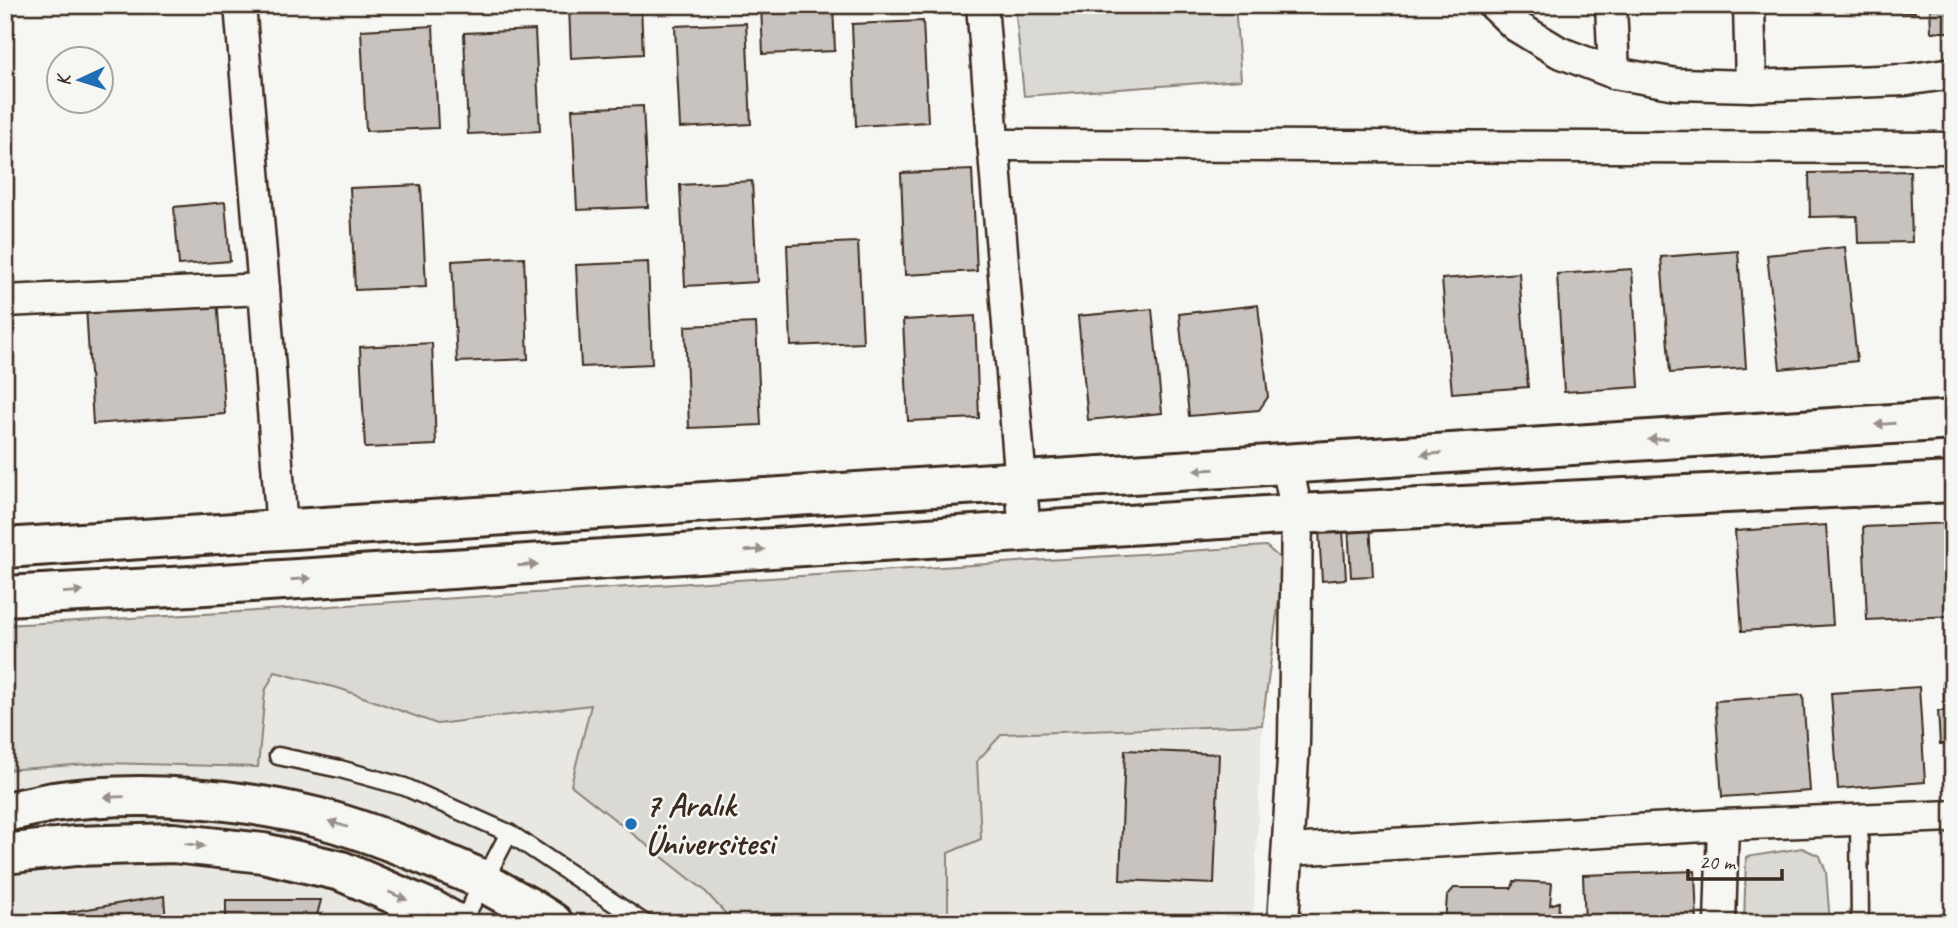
<svg xmlns="http://www.w3.org/2000/svg" width="1958" height="928" font-family="Caveat,sans-serif">
	<rect width="100%" height="100%" fill="#f6f6f2"/>
	<filter id="ink" filterUnits="userSpaceOnUse"><feTurbulence type="fractalNoise" baseFrequency=".0143" numOctaves="2"/><feDisplacementMap in="SourceGraphic" scale="14" xChannelSelector="R" yChannelSelector="G"/><feConvolveMatrix kernelMatrix="1 2 1 2 8 2 1 2 1" color-interpolation-filters="sRGB"/></filter>
	<g filter="url(#ink)">
		<!-- built -->
		<path fill="#e8e7e2" d="M1266,546L1284,562L1262,725L1253,923H5V625L240,612Z"/>
		<!-- green -->
		<g fill="#dad9d3" stroke="#8a8278" stroke-width="2">
			<path d="M1015,5H1235L1241,80L1024,96Z"/>
			<path d="M1266,546L1284,562L1262,725L1002,734L977,761L981,839L948,853V923H734L704,890L571,785L591,705L437,724L341,689L275,672L265,691L258,767L102,763L5,770V625L240,612Z"/>
			<path d="M1802,848L1820,856L1826,872L1830,923H1744L1746,857Z"/>
		</g>
		<!-- building -->
		<g fill="#c8c3be" stroke="#3b2a1e" stroke-width="2">
			<path d="M569,5H641L643,54L571,58Z"/>
			<path d="M761,5H833L835,51L763,54Z"/>
			<rect x="1879" y="5" width="36" height="7"/>
			<path d="M1930,5H1953V32H1931Z"/>
			<path d="M923,21L928,122L856,126L852,24Z"/>
			<path d="M746,23L751,124L680,128L675,26Z"/>
			<path d="M433,26L438,128L366,131L361,30Z"/>
			<path d="M535,30L540,131L468,134L464,33Z"/>
			<path d="M643,106L648,207L577,210L572,109Z"/>
			<path d="M972,170L977,271L905,275L901,173Z"/>
			<path d="M1910,171L1912,242L1858,243L1857,216L1810,217L1809,173Z"/>
			<path d="M752,181L757,282L685,286L680,185Z"/>
			<path d="M421,185L426,287L355,290L350,188Z"/>
			<path d="M225,202L230,261L179,265L174,207Z"/>
			<path d="M858,242L863,343L791,346L787,245Z"/>
			<path d="M1845,247L1857,361L1780,369L1767,255Z"/>
			<path d="M1738,251L1746,368L1670,373L1661,257Z"/>
			<path d="M524,257L528,359L457,362L452,261Z"/>
			<path d="M648,262L652,364L581,367L576,265Z"/>
			<path d="M1632,269L1639,387L1564,392L1557,274Z"/>
			<path d="M1519,273L1528,387L1452,393L1442,279Z"/>
			<path d="M217,297L225,414L93,424L86,306Z"/>
			<path d="M1258,305L1268,397L1259,410L1189,416L1179,314Z"/>
			<path d="M1152,309L1162,413L1088,420L1078,316Z"/>
			<path d="M975,316L979,418L908,421L903,320Z"/>
			<path d="M756,323L761,425L689,428L685,326Z"/>
			<path d="M432,343L436,445L365,448L360,347Z"/>
			<path d="M1370,523L1373,576L1351,577L1348,525Z"/>
			<path d="M1952,523L1953,616L1867,620L1863,527Z"/>
			<path d="M1826,525L1833,625L1742,631L1735,531Z"/>
			<path d="M1343,530L1346,579L1322,581L1319,531Z"/>
			<path d="M1943,683H1953V772H1949L1947,744H1940L1938,711H1945Z"/>
			<path d="M1919,687L1925,782L1838,789L1831,693Z"/>
			<path d="M1803,695L1810,791L1722,797L1715,701Z"/>
			<path d="M1125,750L1219,754L1214,884L1120,880Z"/>
			<path d="M1695,871L1697,923H1585L1583,875Z"/>
			<path d="M1514,881L1552,883L1550,905L1559,902L1558,923H1445L1447,896L1454,888H1512Z"/>
			<path d="M164,896L166,923H5Z"/>
			<path d="M226,900H321L315,923H226Z"/>
		</g>
		<g fill="none" stroke-linecap="round" stroke-linejoin="round">
			<defs>
				<g id="service">
					<path d="M278,756L340,769L405,787L509,833"/>
					<path d="M1859,819L1860,923"/>
					<path d="M462,923L509,833L644,923"/>
				</g>
				<g id="minor">
					<path d="M240,5L264,289L282,530"/>
					<path d="M982,5L1025,533"/>
					<path d="M1494,5L1516,26L1559,52L1614,73L1676,84L1751,86L1905,80L1953,73"/>
					<path d="M1611,5L1614,73"/>
					<path d="M1749,5L1751,86"/>
					<path d="M993,145L1953,148"/>
					<path d="M5,301L264,289"/>
					<path d="M1288,850L1723,825L1953,816"/>
					<path d="M1283,923L1294,742L1297,514L1287,464"/>
					<path d="M1720,923L1723,825"/>
				</g>
				<g id="tertiary">
					<path d="M5,548L1953,420"/>
					<path d="M5,596L190,586L1297,514L1953,482"/>
					<path d="M5,812C21,809 37,805 53,802C137,790 236,797 319,818C376,833 430,857 484,880L485,883L528,907L553,923"/>
					<path d="M5,854L75,846L173,843L263,853L341,871L434,911L455,923"/>
				</g>
			</defs>
			<!-- service casing -->
			<use href="#service" stroke="#3b2a1e" stroke-width="21"/>
			<!-- minor casing -->
			<use href="#minor" stroke="#3b2a1e" stroke-width="35"/>
			<!-- tertiary casing -->
			<use href="#tertiary" stroke="#3b2a1e" stroke-width="44"/>
			<!-- service -->
			<use href="#service" stroke="#f6f6f2" stroke-width="16"/>
			<!-- minor -->
			<use href="#minor" stroke="#f6f6f2" stroke-width="30"/>
			<!-- tertiary -->
			<use href="#tertiary" stroke="#f6f6f2" stroke-width="38"/>
		</g>
		<!-- one-way arrows -->
		<defs><path id="oneway-solid" d="M-6-.8H1V-3.2L6.5 0L1 3.2V.8H-6Z" transform="scale(1.75)"/></defs>
		<g fill="#989088">
			<use href="#oneway-solid" transform="translate(1885 424) rotate(176)"/>
			<use href="#oneway-solid" transform="translate(1658 439) rotate(176)"/>
			<use href="#oneway-solid" transform="translate(1431 454) rotate(176)"/>
			<use href="#oneway-solid" transform="translate(1204 470) rotate(176)"/>
			<use href="#oneway-solid" transform="translate(755 550) rotate(-4)"/>
			<use href="#oneway-solid" transform="translate(528 565) rotate(-4)"/>
			<use href="#oneway-solid" transform="translate(301 579) rotate(-4)"/>
			<use href="#oneway-solid" transform="translate(73 592) rotate(-3)"/>
			<use href="#oneway-solid" transform="translate(114 797) rotate(178)"/>
			<use href="#oneway-solid" transform="translate(338 824) rotate(-162)"/>
			<use href="#oneway-solid" transform="translate(195 845) rotate(7)"/>
			<use href="#oneway-solid" transform="translate(398 896) rotate(24)"/>
		</g>
	</g>
	<!-- markers -->
	<circle fill="#1f6fb2" stroke="#f6f6f2" stroke-width="2.5" cx="631" cy="824" r="7"/>
	<g text-anchor="middle" dominant-baseline="central" stroke-width="5" stroke-linejoin="round" paint-order="stroke">
		<!-- poi labels -->
		<g font-size="33" font-weight="bold" fill="#3b2a1e" stroke="#f6f6f2" text-anchor="start">
			<text x="645" y="805">7 Aralık<tspan x="645" dy="38">Üniversitesi</tspan></text>
		</g>
	</g>
	<!-- margin -->
	<rect width="1958" height="928" fill="none" stroke="#f6f6f2" stroke-width="28"/>
	<rect x="14" y="14" width="1930" height="900" fill="none" stroke="#3b2a1e" stroke-width="2.5" filter="url(#ink)"/>
	<!-- north arrow -->
	<g transform="translate(80 80) rotate(266)"><circle r="33" fill="#f6f6f2" stroke="#aba49d" stroke-width="2"/>
	<path d="M0-5L12 26L0 18L-12 26Z" fill="#1f6fb2"/>
	<text y="-10" font-size="19" font-weight="bold" text-anchor="middle" fill="#3b2a1e">K</text>
	</g>
	<!-- scale -->
	<path d="M1688 869v10h94v-10" fill="none" stroke="#3b2a1e" stroke-width="3.5"/>
	<text x="1699" y="869" font-size="21" fill="#3b2a1e" stroke="#f6f6f2" stroke-width="5" paint-order="stroke">20 m</text>
</svg>
